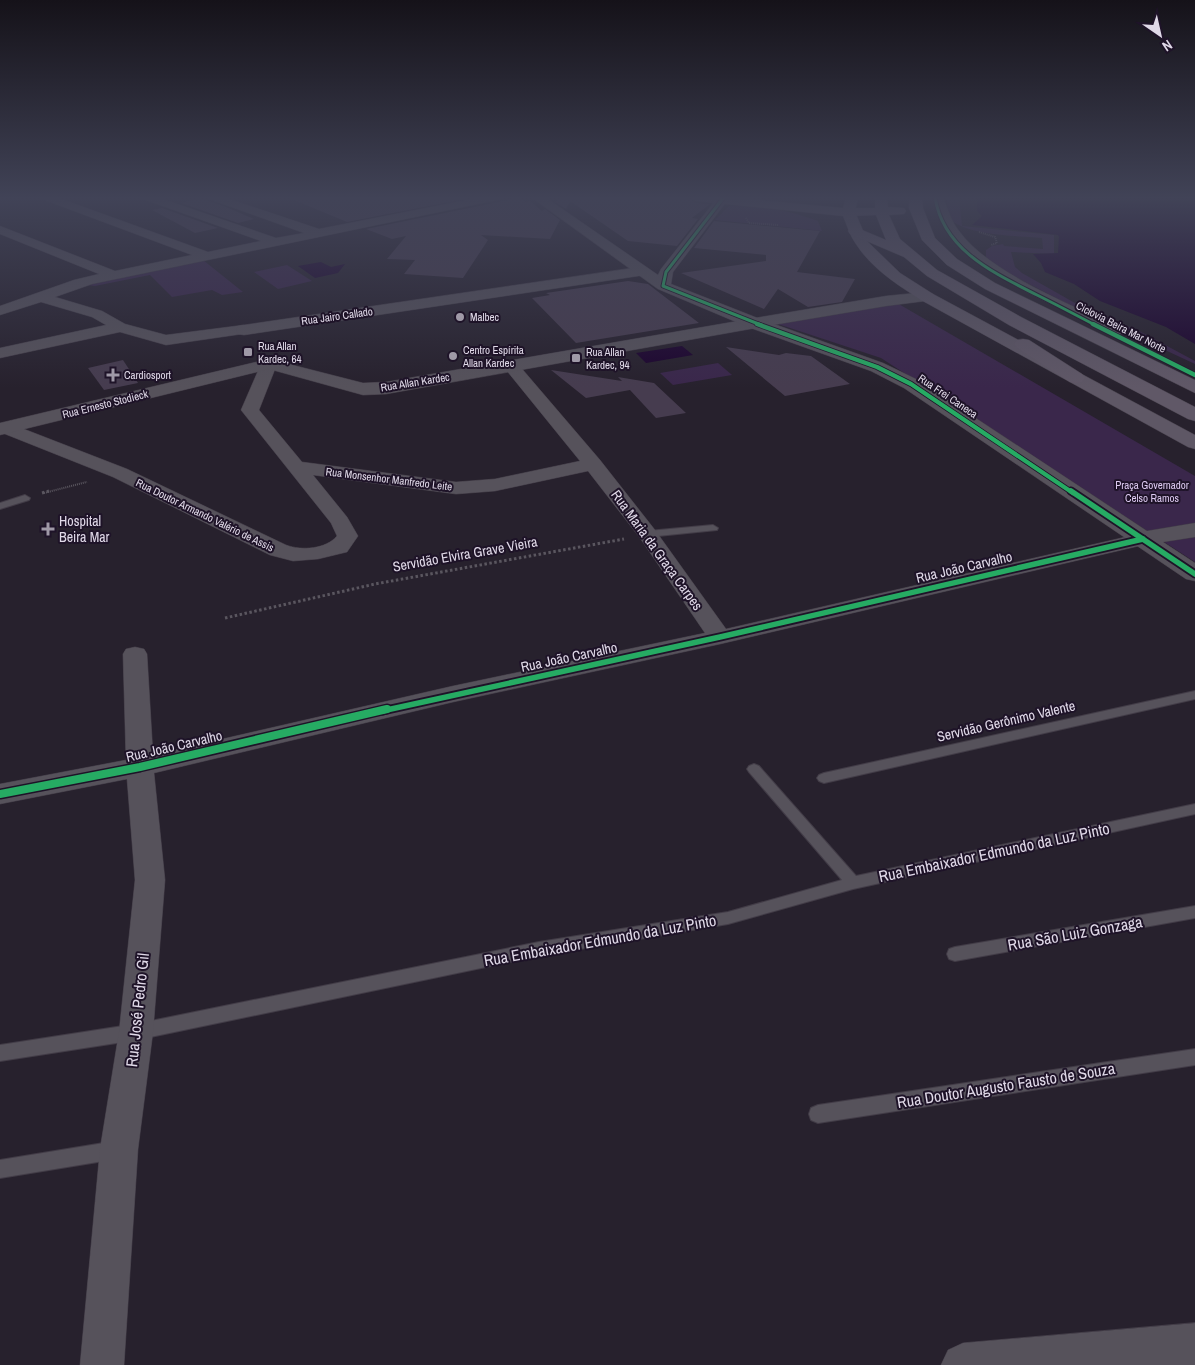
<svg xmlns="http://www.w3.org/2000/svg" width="1195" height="1365" font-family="'Archivo Narrow',sans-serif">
	<rect width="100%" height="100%" fill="#27212d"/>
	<!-- green -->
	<g fill="#3a274b">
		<path d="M946,197H959L962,226L1054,235V254L1011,252L1015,267L1022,273L1082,307L1143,333L1195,361V364L1077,309L995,266L986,257V250L992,246L1003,244L1004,246L1043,249L1042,238C1013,235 975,237 950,220Z"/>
		<path d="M729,206C759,204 790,211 818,221L822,231L715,220Z"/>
		<path d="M203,260L243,292L222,295L212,290L172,297L150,275L95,286L86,285Z"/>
		<path d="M287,265L312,281L278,289L254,272Z"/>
		<path d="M897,303L1195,476V562L881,358L778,324Z"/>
		<path d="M718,363L732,375L673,385L660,373Z"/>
	</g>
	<!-- water -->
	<g fill="#1c042e">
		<path d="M977,197H1195V344L1166,327L1100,301L1074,284L1045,272L1041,263L1033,254L1058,253L1059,237L1058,235L972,225L982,216L977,211Z"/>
		<path d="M321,262L331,267L345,264L338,273L315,278L298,266Z"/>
		<path d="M682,346L693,355L646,363L636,353Z"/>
	</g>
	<!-- building -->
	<g fill="#463c4f">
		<path d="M287,197H475L347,222Z"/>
		<path d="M563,197H671L689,198L696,203L710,204L692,218L698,219L677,246L628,241L570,201L566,209L555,202Z"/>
		<path d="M200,198L226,207L254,219L238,223L181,203Z"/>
		<path d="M518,198L526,202L530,201L542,211L545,209L560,220L550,239L481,235L488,240L463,278L404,274L415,260L387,259L406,236L392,239L366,229Z"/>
		<path d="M162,208L218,228L195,233L152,210Z"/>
		<path d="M714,221L820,231L797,272L855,279L842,302L808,307L778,289L764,309L681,273L766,261V255L694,248Z"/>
		<path d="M628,281L648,284L699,323L576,343L532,298L550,295L546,293Z"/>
		<path d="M726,347L779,355L786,353L811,356L850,384L785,396Z"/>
		<path d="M123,360L138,383L104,390L88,368Z"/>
		<path d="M551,370L622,381L618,377L654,383L686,413L656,418L630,390L586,398Z"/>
	</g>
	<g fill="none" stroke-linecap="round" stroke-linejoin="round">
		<defs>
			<g id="service">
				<path d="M25,495L30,498L29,500L0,509V503Z"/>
				<path d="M713,525L718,528L717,530L648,537L643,534L648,531Z"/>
				<path d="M1195,691V699L824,783L819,781L817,778L819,775L824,773Z"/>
				<path d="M754,764L759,766L856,876L1195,804V814L853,889L728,924L539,956L136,1040L0,1061V1045L136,1024L539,942L728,912L842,880L749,772L747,769L749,766Z"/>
				<path d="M1195,906V918L955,961L949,959L947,954L949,949L955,947Z"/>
				<path d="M1195,1049V1065L818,1123L811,1120L809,1114L811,1108L818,1105Z"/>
				<path d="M116,1141L123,1144L125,1150L123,1156L116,1159L0,1178V1160Z"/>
			</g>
			<path id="pedestrian" d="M935,197H943C948,209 951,221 959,231C990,274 1076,306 1123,330L1125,332L1123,334H1115C1064,309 987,281 952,235C944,224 939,211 935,197Z"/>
			<g id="minor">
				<path d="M40,197H56L208,252L261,241L143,199L141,197H157L276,238L304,233L209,199L207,197H223L319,229L482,197H503L497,200L92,284L55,297L102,311L125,324L166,335L244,325L249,327L252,330L249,333L166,345L120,332L0,358V348L106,325L92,317L41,302L0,315V306L74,280L99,274L0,234V226L115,271L192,255L42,199Z"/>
				<path d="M269,359L275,361L277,364L259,410L302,462L456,482L495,479L580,461L503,366L505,363H517L600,460L655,530L726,629L1143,533L1150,535L1154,539L1150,543L1143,545L720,644L453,702L154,773L165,880L153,1032L138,1149L124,1365H80L100,1149L119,1032L135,880L127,779L0,804V784L126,760L123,654L126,649L135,647L144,649L147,654L153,755L453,686L705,633L640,538L588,471L495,491L456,494L313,475L347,517L358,536L347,552L318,559L293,561L270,555L113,477L0,432V424H11L127,469L286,545C302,551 326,549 337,536L331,523L241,410L261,364L263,361Z"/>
				<path d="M1195,1323V1365H941L948,1350L963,1343Z"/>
			</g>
			<g id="tertiary">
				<path d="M640,267L645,269L648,272L645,275L244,335L238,334L236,330L238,326L244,325Z"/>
				<path d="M927,292L933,294L935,297L933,300L886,306L767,326L386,394L363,395L269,369L0,435V423L269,359L363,383L386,382L767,316L886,296Z"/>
			</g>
			<path id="secondary" d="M531,197H545L658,275L661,269L718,197H730L673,272L671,284L760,319L883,363L918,380L1147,531L1195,523V537L1163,542L1195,563V581L1186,579L904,388L871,371L748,327L658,289Z"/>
			<path id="primary" d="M690,197H726L843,208L846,197H858L855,212L868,242L900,273L933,294L1195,435V449L1188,447L921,300C898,285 872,269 856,244C850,236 847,225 843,216L696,201Z"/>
			<g id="trunk">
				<path d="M875,197H887L888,207L904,208L906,211L904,214L889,215L900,239L937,270L1021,317L1195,407V421L1188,419L1009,325L927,276L904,257L850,234L848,231L850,228L855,227L886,240L876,215L848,216L841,212L848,208H875Z"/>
				<path d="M910,197H922L923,208L935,238L957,259L995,283L1195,380V393L985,289L947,265L922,240L909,208Z"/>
				<path d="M1023,339L1029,340L1082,374L1085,378L1082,382L1076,383L1070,382L1017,348L1014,344L1017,340Z"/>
			</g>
		</defs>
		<!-- service casing -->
		<use href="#service" stroke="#423c47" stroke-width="2"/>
		<!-- pedestrian casing -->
		<use href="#pedestrian" stroke="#423c47" stroke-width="1"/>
		<!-- minor casing -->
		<use href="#minor" stroke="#423c47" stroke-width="1"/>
		<!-- tertiary casing -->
		<use href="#tertiary" stroke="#423c47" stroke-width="1"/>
		<!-- secondary casing -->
		<use href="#secondary" stroke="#423c47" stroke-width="1"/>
		<!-- primary casing -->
		<use href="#primary" stroke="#423c47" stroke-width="1"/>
		<!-- trunk casing -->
		<use href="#trunk" stroke="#423c47" stroke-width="1"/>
		<!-- path-far1 -->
		<g stroke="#5a565f" stroke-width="2" stroke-dasharray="1 1" stroke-linecap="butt">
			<path d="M746,218L749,223L778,225"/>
			<path d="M979,232L995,237L997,243L991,245"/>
			<path d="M44,493L87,482"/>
		</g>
		<!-- path -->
		<g stroke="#5a565f" stroke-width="3" stroke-dasharray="2.5 2.5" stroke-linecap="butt">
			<path d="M42,493L49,491"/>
			<path d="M225,618L375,584L624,539"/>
		</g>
		<!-- service -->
		<use href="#service" fill="#56525b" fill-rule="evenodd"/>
		<!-- pedestrian -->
		<use href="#pedestrian" fill="#56525b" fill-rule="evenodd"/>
		<!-- minor -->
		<use href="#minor" fill="#56525b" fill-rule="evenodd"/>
		<!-- tertiary -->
		<use href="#tertiary" fill="#56525b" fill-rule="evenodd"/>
		<!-- secondary -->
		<use href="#secondary" fill="#56525b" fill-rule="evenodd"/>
		<!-- primary -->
		<use href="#primary" fill="#5e5765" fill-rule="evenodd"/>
		<!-- trunk -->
		<use href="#trunk" fill="#605867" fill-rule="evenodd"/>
		<defs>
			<g id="cycleway-far3">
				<path d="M724,197L666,272L663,286L761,325"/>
				<path d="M935,197C943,250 994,273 1037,295C1057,305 1076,315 1095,325"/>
			</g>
			<g id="cycleway-far2">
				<path d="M757,324L877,367L911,384L1073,493"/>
				<path d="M1093,324L1195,375"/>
			</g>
			<g id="cycleway-far1">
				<path d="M1071,491L1195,574"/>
				<path d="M382,711L720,637L1143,539"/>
			</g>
			<path id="cycleway" d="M0,794L140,767L387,709"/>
		</defs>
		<!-- cycleway-far3 casing -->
		<use href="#cycleway-far3" stroke="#1e1328" stroke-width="5"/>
		<!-- cycleway-far2 casing -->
		<use href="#cycleway-far2" stroke="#1e1328" stroke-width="6"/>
		<!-- cycleway-far1 casing -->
		<use href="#cycleway-far1" stroke="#1e1328" stroke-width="9"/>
		<!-- cycleway casing -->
		<use href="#cycleway" stroke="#1e1328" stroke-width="11"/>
		<!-- cycleway-far3 -->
		<use href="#cycleway-far3" stroke="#26ab63" stroke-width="3"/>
		<!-- cycleway-far2 -->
		<use href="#cycleway-far2" stroke="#26ab63" stroke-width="4.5"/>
		<!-- cycleway-far1 -->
		<use href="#cycleway-far1" stroke="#26ab63" stroke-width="5.5"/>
		<!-- cycleway -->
		<use href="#cycleway" stroke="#26ab63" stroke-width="8"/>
	</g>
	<!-- sky -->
	<linearGradient id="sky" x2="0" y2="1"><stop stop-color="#151219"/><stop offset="0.51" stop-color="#414357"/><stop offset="1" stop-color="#414357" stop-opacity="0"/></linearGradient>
	<rect width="1195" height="388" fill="url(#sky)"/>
	<!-- markers -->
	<g fill="#9f99a7" stroke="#1e1328" stroke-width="2">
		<circle cx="460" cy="317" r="5"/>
		<rect x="243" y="347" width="10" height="10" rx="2.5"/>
		<circle cx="453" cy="356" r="5"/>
		<rect x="571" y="353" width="10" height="10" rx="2.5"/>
		<path d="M110.5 367.5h5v5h5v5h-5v5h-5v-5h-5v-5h5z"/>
		<path d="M45.5 521.5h5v5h5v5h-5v5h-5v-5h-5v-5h5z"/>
	</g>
	<g text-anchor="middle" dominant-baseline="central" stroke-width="4" stroke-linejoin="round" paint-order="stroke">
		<!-- far-street labels -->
		<g font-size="11" fill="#e0d9e8" stroke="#1e1328">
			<text transform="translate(337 316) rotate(-8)">Rua Jairo Callado</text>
			<text transform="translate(1121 327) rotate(27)">Ciclovia Beira Mar Norte</text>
			<text transform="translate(415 382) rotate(-9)">Rua Allan Kardec</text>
			<text transform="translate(948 396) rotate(34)">Rua Frei Caneca</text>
			<text transform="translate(105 404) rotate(-14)">Rua Ernesto Stodieck</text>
			<text transform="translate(389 479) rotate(7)">Rua Monsenhor Manfredo Leite</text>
			<text transform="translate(205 515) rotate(26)">Rua Doutor Armando Valério de Assis</text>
		</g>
		<!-- far-poi labels -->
		<g font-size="11" fill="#e0d9e8" stroke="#1e1328" text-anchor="start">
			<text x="470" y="317">Malbec</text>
			<text x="258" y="346">Rua Allan<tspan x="258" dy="13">Kardec, 64</tspan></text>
			<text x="463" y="350">Centro Espírita<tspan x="463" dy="13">Allan Kardec</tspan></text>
			<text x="586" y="352">Rua Allan<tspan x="586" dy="13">Kardec, 94</tspan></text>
			<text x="124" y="375">Cardiosport</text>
		</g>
		<!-- far-park labels -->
		<g font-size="11" fill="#decbf2" stroke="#1e1328">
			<text x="1152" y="485">Praça Governador<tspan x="1152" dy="13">Celso Ramos</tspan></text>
		</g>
		<!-- poi labels -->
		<g font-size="14" fill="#e0d9e8" stroke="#1e1328" text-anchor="start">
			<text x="59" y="521">Hospital<tspan x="59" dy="16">Beira Mar</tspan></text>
		</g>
		<!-- street labels -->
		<g font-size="14" fill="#e0d9e8" stroke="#1e1328">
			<text transform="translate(657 550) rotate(54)">Rua Maria da Graça Carpes</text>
			<text transform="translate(465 554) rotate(-10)">Servidão Elvira Grave Vieira</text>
			<text transform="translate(964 567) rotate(-13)">Rua João Carvalho</text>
			<text transform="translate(569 657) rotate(-12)">Rua João Carvalho</text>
			<text transform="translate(1006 721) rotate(-13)">Servidão Gerônimo Valente</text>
			<text transform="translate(174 746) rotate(-13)">Rua João Carvalho</text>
		</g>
		<!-- near-street labels -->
		<g font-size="16" fill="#e0d9e8" stroke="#1e1328">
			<text transform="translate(994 852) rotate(-12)">Rua Embaixador Edmundo da Luz Pinto</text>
			<text transform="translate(1075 933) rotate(-10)">Rua São Luiz Gonzaga</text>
			<text transform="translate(600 940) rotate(-10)">Rua Embaixador Edmundo da Luz Pinto</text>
			<text transform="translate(137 1010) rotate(-84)">Rua José Pedro Gil</text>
			<text transform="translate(1006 1085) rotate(-9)">Rua Doutor Augusto Fausto de Souza</text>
		</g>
	</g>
	<!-- north arrow -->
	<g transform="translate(1160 35) rotate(146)" stroke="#1e1328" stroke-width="4" paint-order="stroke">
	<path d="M0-4L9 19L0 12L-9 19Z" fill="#e0d9e8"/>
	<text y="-8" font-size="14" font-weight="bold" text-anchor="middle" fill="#e0d9e8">N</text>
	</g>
</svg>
